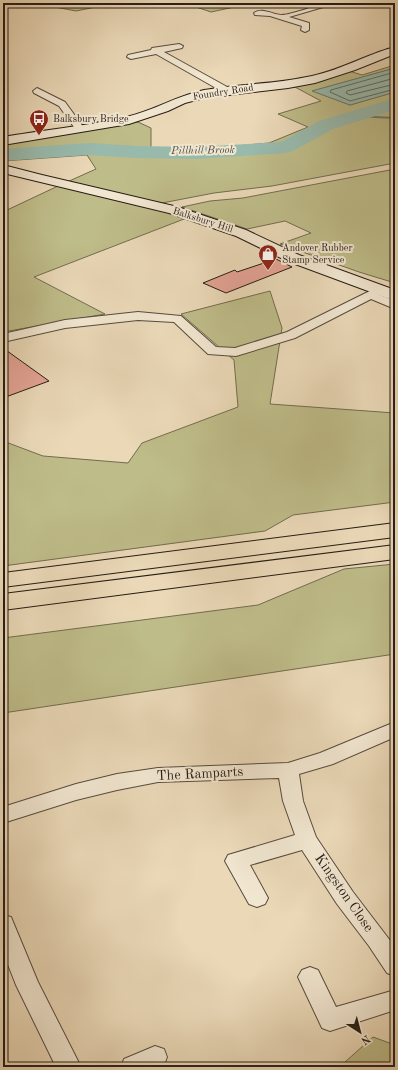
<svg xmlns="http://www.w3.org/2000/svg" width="398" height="1070" font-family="'Old Standard TT',serif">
	<rect width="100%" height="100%" fill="#ead8b7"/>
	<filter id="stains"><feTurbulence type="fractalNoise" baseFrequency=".005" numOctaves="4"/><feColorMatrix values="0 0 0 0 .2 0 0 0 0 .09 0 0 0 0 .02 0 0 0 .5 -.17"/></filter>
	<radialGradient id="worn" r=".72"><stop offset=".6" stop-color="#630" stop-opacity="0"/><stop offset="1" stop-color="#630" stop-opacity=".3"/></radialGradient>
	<!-- green -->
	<g fill="#bebc89" stroke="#726c4f">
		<path d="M45,3H116L76,11L55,7L60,5Z"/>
		<path d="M184,3H253L211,12Z"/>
		<path d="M395,65V68L313,91L350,105L395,92V163L272,186L214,193L162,203L67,182L96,169L87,155L3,161V143L138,122L151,128V149L193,150L269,143L308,127L278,114L321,101L293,86L330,78L349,71L362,75Z"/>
		<path d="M395,169V283L359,272L280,244L311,233L285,221L247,229L182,207L210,201L243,198Z"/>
		<path d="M58,186L167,212L184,219L34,277L105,314L3,332V211H5Z"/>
		<path d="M270,291L282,328L270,404L395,413V502L293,515L265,531L3,566V441L43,456L128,463L142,443L238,407L234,360L181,314Z"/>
		<path d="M395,564V654L3,713V638L258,605L344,569Z"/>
		<path d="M373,1037L395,1045V1067H350L345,1062Z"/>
	</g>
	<!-- water -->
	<path fill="#98baad" stroke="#6b7b70" d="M395,68V92L350,105L312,91Z"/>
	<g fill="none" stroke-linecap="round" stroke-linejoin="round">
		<!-- shore -->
		<g stroke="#606b61" stroke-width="1">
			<path d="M395,72L331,90L330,92L350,101L395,89"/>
			<path d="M395,78L347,91L346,93L350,95L395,84"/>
		</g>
		<!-- stream -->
		<path fill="#6b7b70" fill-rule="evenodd" d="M354,115L395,117V119L355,117L353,116Z"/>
		<!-- river -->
		<path fill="#98baad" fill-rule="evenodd" d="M395,98V110L333,129L293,151L286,153L196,159L136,158L89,155L3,161V149L89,143L136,146L196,147L281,142L319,121Z"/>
	</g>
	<!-- building -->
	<g fill="#e3a394" stroke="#271c15">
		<path d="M276,259L292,267L226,293L203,283L235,270L237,272Z"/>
		<path d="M3,348L49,381L3,398Z"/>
	</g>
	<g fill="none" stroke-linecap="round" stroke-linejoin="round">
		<defs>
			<g id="street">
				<path d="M325,3H337L289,17L309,23V30L305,32L301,30L302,26L270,16L255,15L254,13C262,7 273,15 282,15C290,15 315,6 325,3Z"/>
				<path d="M179,44L183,46L182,48L164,52L229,88L230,90L229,92H223L156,54L131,59L127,57L128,55L151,50L152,48Z"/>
				<path d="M37,88L65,102L84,128L82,130H76L59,106L34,93L33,91Z"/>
				<path d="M380,286L384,287L386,290L380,295L395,301V309L371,299L295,338L236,356L208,354L174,322L138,320L65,328L3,342V334L65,320L138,312L181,316L216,347L235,348L287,332Z"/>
				<path d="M395,722V737L333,764L299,774L303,801L316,837L353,892L395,947V976L387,973L369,946L337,904L302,850L250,865L268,898L265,904L257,907L249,904L225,861L228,855L295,835L283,801L279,778L158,782L117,790L76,800L3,823V807L76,784L117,774L158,768L288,763L320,753Z"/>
				<path d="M3,915L11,917L38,982L81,1067H56L16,985L3,952Z"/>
				<path d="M310,967L318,970L336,1007L395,990V1010L330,1031L322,1028L298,977L302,970Z"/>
				<path d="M155,1046L164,1049L167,1057L164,1065L159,1067H121L124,1059Z"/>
			</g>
			<g id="secondary">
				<path d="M395,47V54L355,70L315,83L288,88L204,98L185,103L168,111L129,124L3,145V137C44,130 86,126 126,117C153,111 176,96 204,90C239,84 276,84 312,76C341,70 367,54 395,47Z"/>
				<path d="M3,165L42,175L178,207L246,230L299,255L395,290V301L287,261L236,236L169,213L3,173Z"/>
			</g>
			<g id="highway">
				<path d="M395,523V537L3,587V573Z"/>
				<path d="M395,545V559L3,610V594Z"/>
			</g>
		</defs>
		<!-- street casing -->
		<use href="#street" stroke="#584b3e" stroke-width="2"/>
		<!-- secondary casing -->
		<use href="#secondary" stroke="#271c15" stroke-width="2"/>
		<!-- highway casing -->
		<use href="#highway" stroke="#271c15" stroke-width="2"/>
		<!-- street -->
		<use href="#street" fill="#f1e6d0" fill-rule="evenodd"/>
		<!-- secondary -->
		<use href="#secondary" fill="#f1e6d0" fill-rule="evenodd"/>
		<!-- highway -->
		<use href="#highway" fill="#ead8b7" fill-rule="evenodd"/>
	</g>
	<!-- icons -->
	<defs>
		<symbol id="bus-pin" viewBox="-11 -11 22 30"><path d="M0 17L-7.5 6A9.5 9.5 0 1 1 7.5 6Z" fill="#8f2418" stroke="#f1e6d0"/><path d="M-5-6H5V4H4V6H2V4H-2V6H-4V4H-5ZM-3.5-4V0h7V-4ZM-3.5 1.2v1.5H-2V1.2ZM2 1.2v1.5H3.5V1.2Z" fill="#fff"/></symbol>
		<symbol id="shop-pin" viewBox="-11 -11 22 30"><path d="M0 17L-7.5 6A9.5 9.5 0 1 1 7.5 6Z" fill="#8f2418" stroke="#f1e6d0"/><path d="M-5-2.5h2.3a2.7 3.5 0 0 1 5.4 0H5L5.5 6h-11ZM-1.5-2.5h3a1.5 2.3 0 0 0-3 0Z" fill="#fff"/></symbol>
	</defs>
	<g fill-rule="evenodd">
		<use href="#bus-pin" x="28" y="108" width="22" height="30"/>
		<use href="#shop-pin" x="257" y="243" width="22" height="30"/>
	</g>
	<g text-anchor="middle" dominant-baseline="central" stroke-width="4" stroke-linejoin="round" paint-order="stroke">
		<!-- far-street labels -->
		<g font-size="10" fill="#271c15" stroke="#f1e6d0">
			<text transform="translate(223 92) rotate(-9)">Foundry Road</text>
			<text transform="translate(203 220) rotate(18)">Balksbury Hill</text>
		</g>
		<!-- far-poi labels -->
		<g font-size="10" fill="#271c15" stroke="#f1e6d0" text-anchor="start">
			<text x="53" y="119">Balksbury Bridge</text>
			<text x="282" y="248">Andover Rubber<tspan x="282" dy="12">Stamp Service</tspan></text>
		</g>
		<!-- far-water labels -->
		<g font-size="11" font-style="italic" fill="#494b43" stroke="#f1e6d0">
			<text transform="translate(203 151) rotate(-1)">Pillhill Brook</text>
		</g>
		<!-- near-street labels -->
		<g font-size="14" fill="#271c15" stroke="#f1e6d0">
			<text transform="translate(200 774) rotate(-3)">The Ramparts</text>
			<text transform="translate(344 893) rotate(55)">Kingston Close</text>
		</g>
	</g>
	<!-- margin -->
	<rect width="398" height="1070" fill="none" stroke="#ead8b7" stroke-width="16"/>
	<rect x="4" y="4" width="390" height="1062" fill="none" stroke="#271c15" stroke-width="2"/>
	<rect x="8" y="8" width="382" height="1054" fill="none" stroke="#271c15"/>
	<!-- north arrow -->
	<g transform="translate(360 1032) rotate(144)" stroke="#f1e6d0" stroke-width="3" paint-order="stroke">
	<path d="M0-3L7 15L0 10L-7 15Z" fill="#271c15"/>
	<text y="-6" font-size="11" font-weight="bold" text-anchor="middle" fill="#271c15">N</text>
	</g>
	<rect width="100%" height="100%" filter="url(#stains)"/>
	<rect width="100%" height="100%" fill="url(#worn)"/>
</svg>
